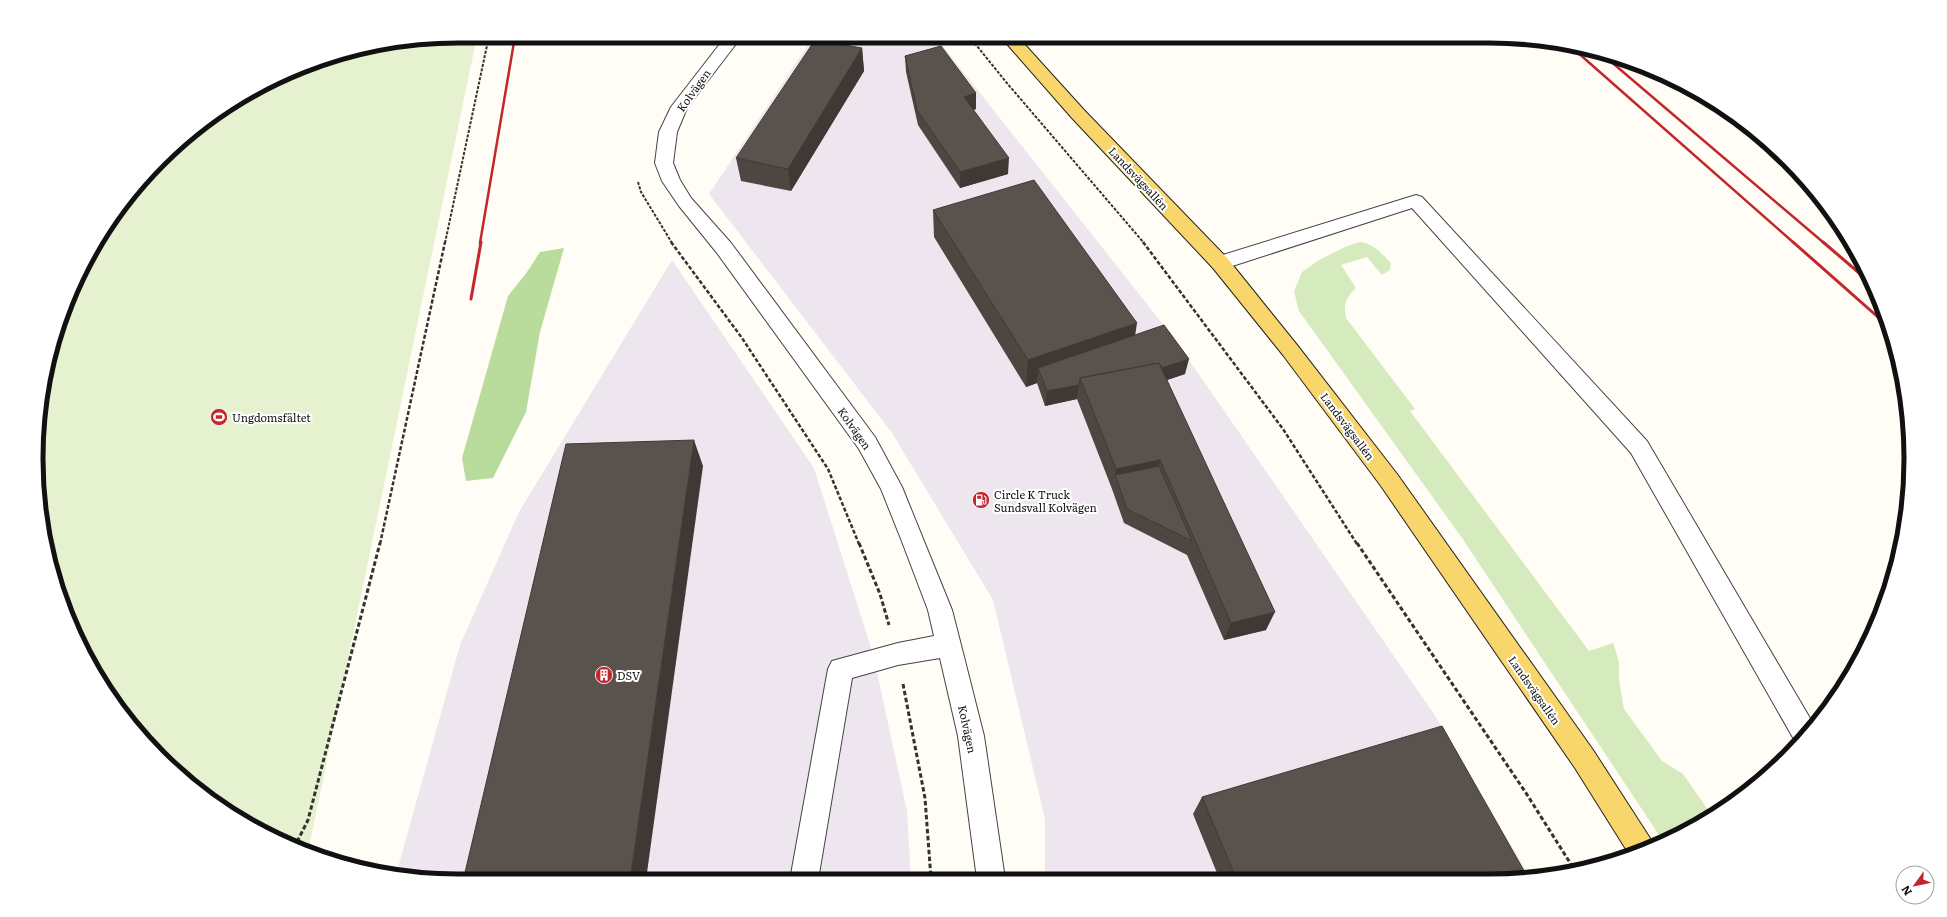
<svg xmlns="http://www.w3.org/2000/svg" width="1947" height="917" font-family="Literata,serif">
	<rect width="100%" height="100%" fill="#fffdf5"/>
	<!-- industrial -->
	<g fill="#eee6ef">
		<path d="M814,36H935L1173,337L1434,714L1530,877L1045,879V819L993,600L892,433L709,194Z"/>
		<path d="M672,260L814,468L873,654L907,811L911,879L458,881L396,875L460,645L519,512Z"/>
	</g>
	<!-- green -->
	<path fill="#d5ebbd" d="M1360,242C1374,244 1381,253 1391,263L1390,270L1382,275L1367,257L1341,265L1356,288C1346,298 1343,304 1346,318L1415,409L1410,411L1589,651L1613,643L1619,662V680L1624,709L1662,761L1683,774L1711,814L1663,841L1462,538L1299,311L1294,291L1302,272L1319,260L1347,246Z"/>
	<!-- forest -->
	<path fill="#b9dc9c" d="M564,248L540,332L526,412L493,478L466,481L462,458L508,296L527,272L540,252Z"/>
	<!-- pitch -->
	<path fill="#e6f2cf" d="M458,36H477L308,852L297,849L247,824L180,776L123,716L92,670L58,595L40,514L36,458L44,376L58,322L92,247L141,180L180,141L247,93L322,58L376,44Z"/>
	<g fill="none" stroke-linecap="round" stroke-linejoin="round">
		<defs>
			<g id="minor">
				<path d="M726,36H742L687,108L677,132L673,163L680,180L691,198L731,243L875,437L902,487L952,610L961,645L984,736L1005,879H977L958,736L940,658L898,665L852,678L818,880H790L828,669L832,661L898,643L934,636L928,610L901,539L881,489L859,449L717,253L679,206L662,181L655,163L659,132L671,107Z"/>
				<path d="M1416,195L1422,197L1647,441L1814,725L1796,743L1631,453L1412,208L1220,270L1213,268L1210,263L1213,258Z"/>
			</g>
			<path id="major" d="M1000,36H1017L1084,110L1227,258L1297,345L1397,474L1593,750L1655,846L1629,854L1575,768L1381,486L1283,355L1213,268L1072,118Z"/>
		</defs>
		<!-- minor casing -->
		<use href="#minor" stroke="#444" stroke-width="2"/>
		<!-- major casing -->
		<use href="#major" stroke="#222" stroke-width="2"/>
		<!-- path-far2 -->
		<g stroke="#333" stroke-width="2" stroke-dasharray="3 1.5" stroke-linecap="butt">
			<path d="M969,36L1006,82L1144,243"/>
			<path d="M638,182L641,192L672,243"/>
			<path d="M445,243L489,36"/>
		</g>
		<!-- path-far1 -->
		<g stroke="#333" stroke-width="2.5" stroke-dasharray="4 2" stroke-linecap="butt">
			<path d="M671,242L742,338L828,469L859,544"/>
			<path d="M1143,242L1283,429L1357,544"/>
			<path d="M380,544L445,242"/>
		</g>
		<!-- path -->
		<g stroke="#333" stroke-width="3" stroke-dasharray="4.5 2.5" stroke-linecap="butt">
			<path d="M859,543L880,594L889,625"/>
			<path d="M1357,543L1526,793L1574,869"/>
			<path d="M903,684L925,798L931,879"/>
			<path d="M294,848L308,820L380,543"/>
		</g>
		<!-- minor -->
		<use href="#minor" fill="#fff" fill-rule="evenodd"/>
		<!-- major -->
		<use href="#major" fill="#f9d66b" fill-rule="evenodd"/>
		<!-- rail-far1 -->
		<g stroke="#c4262e" stroke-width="2.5">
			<path d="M1568,44L1794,243"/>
			<path d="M1602,54L1824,243"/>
			<path d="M480,243L515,36"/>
		</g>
		<!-- rail -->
		<g stroke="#c4262e" stroke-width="3">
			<path d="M1793,242L1887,325"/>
			<path d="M1823,242L1872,284"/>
			<path d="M471,299L481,242"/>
		</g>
	</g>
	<!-- wall -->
	<g fill="#4d4742">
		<path d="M862,48L864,71L791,191L741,181L736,158Z"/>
		<path d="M905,56L976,93V109L973,110L1008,174L960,188L918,125L906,72Z"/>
		<path d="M933,210L1135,335L1185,374L1167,380L1266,630L1224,640L1187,555L1124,523L1112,489L1077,399L1045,406L1037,383L1026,387L934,237Z"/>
		<path d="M1202,797L1527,876L1525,877L1219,878L1193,814Z"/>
	</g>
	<!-- shaded-wall -->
	<g fill="#3f3936">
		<path d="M862,48L864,71L791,191L788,169Z"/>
		<path d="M976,93V109L964,113V97Z"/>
		<path d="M1009,158L1008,174L960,188V172Z"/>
		<path d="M1137,323L1133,350L1038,368L1037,383L1026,387L1028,360Z"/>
		<path d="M1189,359L1185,374L1155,384L1158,369Z"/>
		<path d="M1079,385L1077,399L1045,406L1047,391Z"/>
		<path d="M694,440L703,466L646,880H630Z"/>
		<path d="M1160,460L1155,480L1115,475L1116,469Z"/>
		<path d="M1275,612L1266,630L1224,640L1231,623Z"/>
	</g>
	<!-- building -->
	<g fill="#5a524d" stroke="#3f3936">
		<path d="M815,40L862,48L788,169L736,158Z"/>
		<path d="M941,46L976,93L964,97L1009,158L960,172L917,110L905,56Z"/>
		<path d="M1034,180L1137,323L1028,360L933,210Z"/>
		<path d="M1164,325L1189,359L1162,368L1159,363L1080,378L1079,385L1047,391L1038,368Z"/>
		<path d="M1159,363L1275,612L1231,623L1160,460L1116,469L1080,378Z"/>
		<path d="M694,440L630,880L463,881L566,444Z"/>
		<path d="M1159,466L1192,541L1127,509L1115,475Z"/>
		<path d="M1442,726L1527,876L1522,877L1236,878L1202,797Z"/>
	</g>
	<!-- icons -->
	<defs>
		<symbol id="stadium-disc" viewBox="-11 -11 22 22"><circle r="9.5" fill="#c4262e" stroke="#fff"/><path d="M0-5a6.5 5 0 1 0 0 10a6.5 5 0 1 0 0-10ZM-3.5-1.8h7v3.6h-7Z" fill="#fff"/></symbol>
		<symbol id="fuel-disc" viewBox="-11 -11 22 22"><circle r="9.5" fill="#c4262e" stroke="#fff"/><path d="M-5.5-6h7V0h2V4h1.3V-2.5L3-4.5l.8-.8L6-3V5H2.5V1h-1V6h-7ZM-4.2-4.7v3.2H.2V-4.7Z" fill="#fff"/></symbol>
		<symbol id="building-disc" viewBox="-11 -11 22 22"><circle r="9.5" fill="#c4262e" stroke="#fff"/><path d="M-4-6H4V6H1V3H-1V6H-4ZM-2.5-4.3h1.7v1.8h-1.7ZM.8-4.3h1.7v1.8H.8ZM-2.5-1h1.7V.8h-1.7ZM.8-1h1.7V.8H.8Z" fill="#fff"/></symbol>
	</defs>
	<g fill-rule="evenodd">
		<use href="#stadium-disc" x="209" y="407" width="20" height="20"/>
		<use href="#fuel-disc" x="971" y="490" width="20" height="20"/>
		<use href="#building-disc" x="594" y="665" width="20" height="20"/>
	</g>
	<g text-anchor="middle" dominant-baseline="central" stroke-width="4" stroke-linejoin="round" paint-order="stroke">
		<!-- street labels -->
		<g font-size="11" fill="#111" stroke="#fff">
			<text transform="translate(693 90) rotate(-54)">Kolvägen</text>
			<text transform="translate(1139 178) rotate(47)">Landsvägsallén</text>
			<text transform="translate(1348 426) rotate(53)">Landsvägsallén</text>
			<text transform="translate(855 428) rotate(55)">Kolvägen</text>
			<text transform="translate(1535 690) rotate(55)">Landsvägsallén</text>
			<text transform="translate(968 729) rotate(78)">Kolvägen</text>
		</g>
		<!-- poi labels -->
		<g font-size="11" fill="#111" stroke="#fff" text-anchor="start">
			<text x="232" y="417">Ungdomsfältet</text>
			<text x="994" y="494">Circle K Truck<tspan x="994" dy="13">Sundsvall Kolvägen</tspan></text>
			<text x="617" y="675">DSV</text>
		</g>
	</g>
	<!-- crop -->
	<path d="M0 0H1947V917H0ZM458 43H1489A415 415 0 0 1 1904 458V459A415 415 0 0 1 1489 874H458A415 415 0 0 1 43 459V458A415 415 0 0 1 458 43Z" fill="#fff" fill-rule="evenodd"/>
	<path fill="none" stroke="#111" stroke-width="5" d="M458 43H1489A415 415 0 0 1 1904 458V459A415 415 0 0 1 1489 874H458A415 415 0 0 1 43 459V458A415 415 0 0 1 458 43Z"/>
	<!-- north arrow -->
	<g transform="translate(1915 885) rotate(237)"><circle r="19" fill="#ffffff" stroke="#a0a0a0"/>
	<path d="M0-3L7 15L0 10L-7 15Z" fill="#c4262e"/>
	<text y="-6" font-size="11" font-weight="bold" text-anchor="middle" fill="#111111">N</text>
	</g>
</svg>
